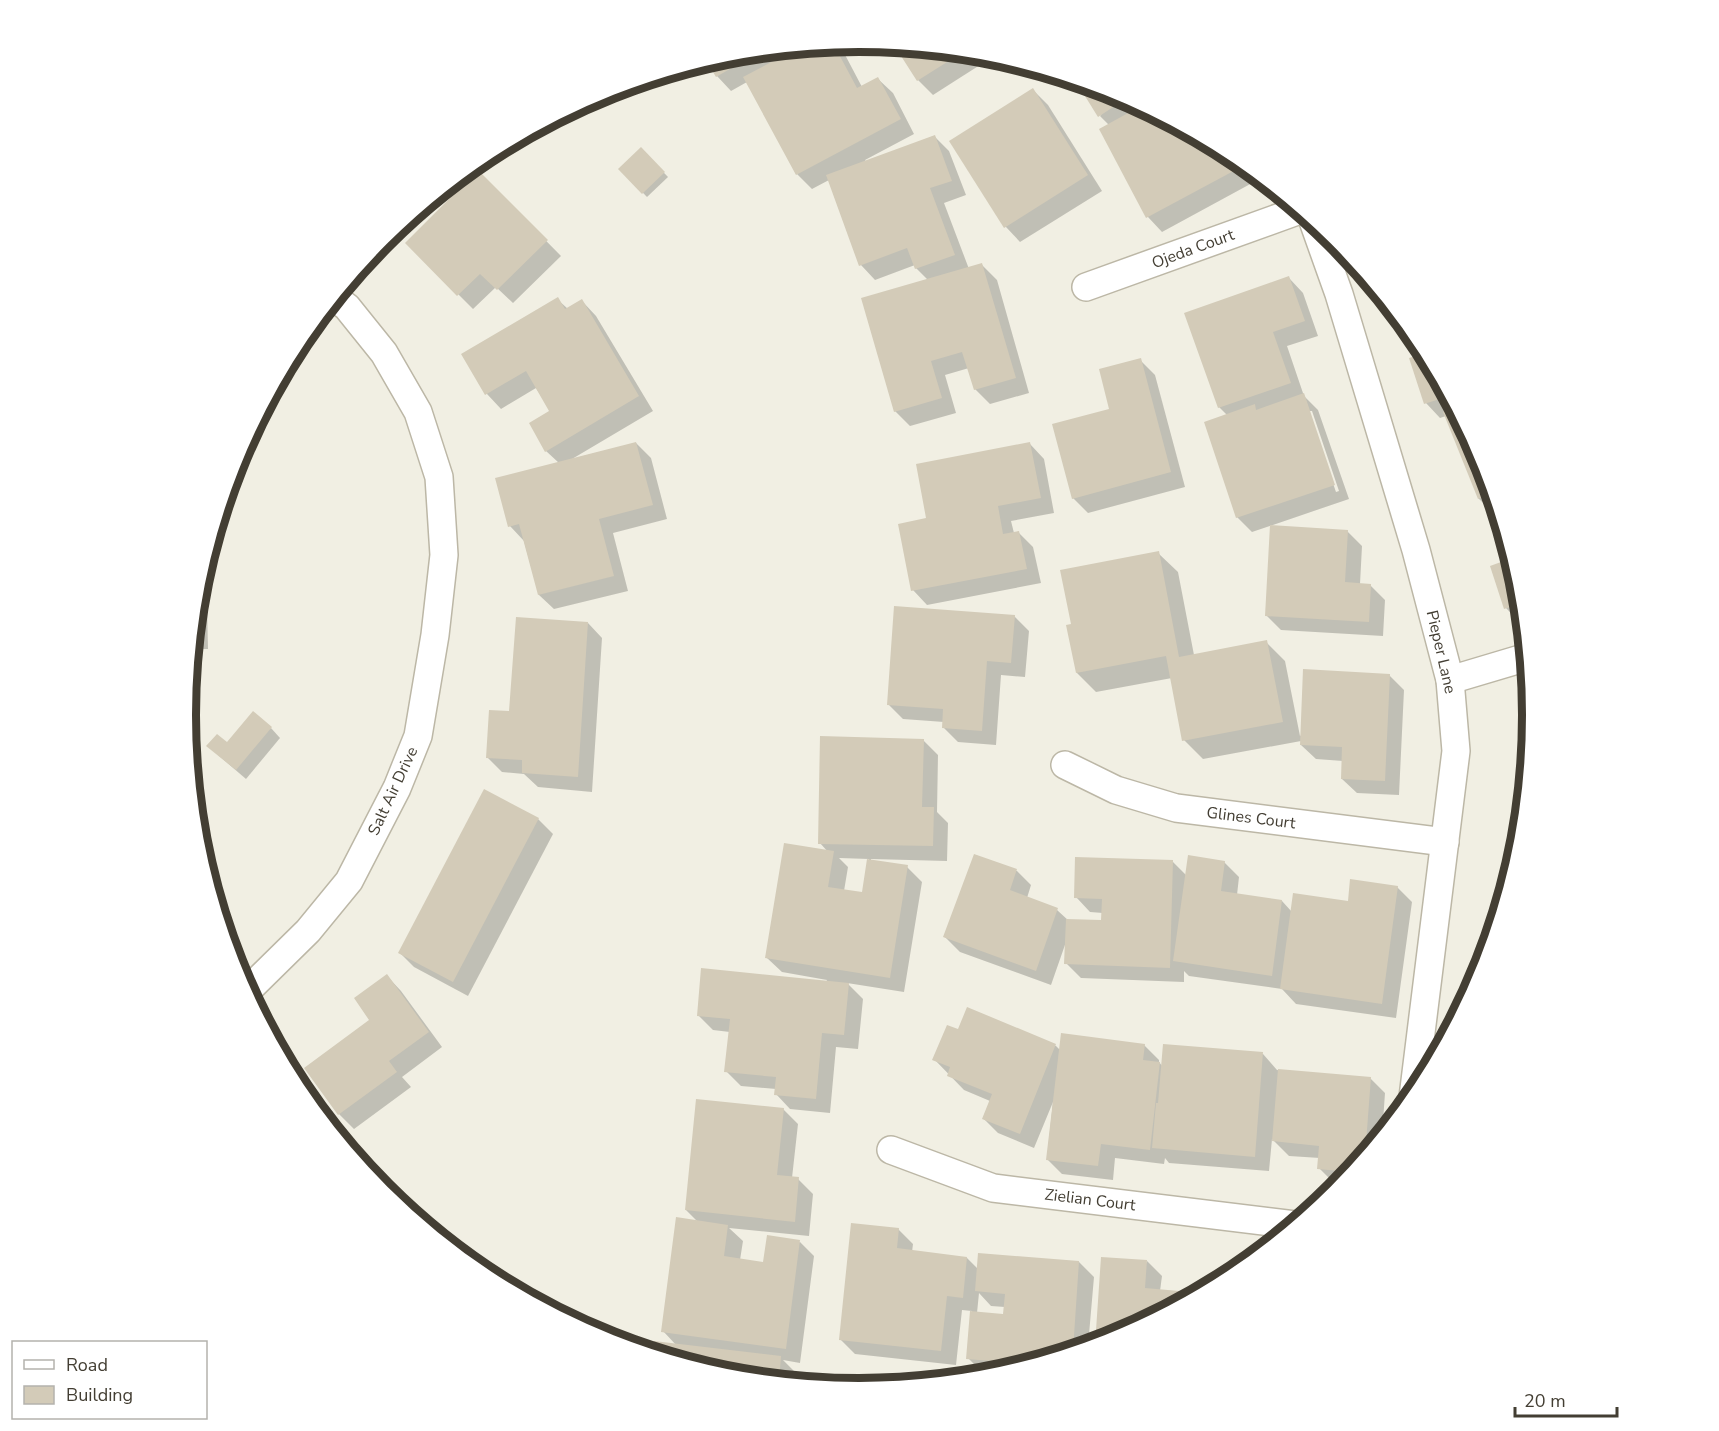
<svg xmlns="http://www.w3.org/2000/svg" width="1719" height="1431" font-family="'Nunito Sans',sans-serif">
	<rect width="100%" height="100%" fill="#f1efe3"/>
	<!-- shadow -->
	<g fill="#0003" fill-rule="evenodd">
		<path d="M837,44L842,49L862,87L878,79L893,93L914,134L865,160L866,162L934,136L949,151L966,195L944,203L969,269L982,265L997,280L1029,393L990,404L975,389L969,368L945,375L956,413L910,426L895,411L928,280L916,268L915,265L875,280L861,265L829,180L812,189L797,174L747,82L731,91L717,76L708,61L728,55Z"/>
		<path d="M896,46L991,55L994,56L933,95L918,80Z"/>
		<path d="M1033,90L1048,105L1102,191L1020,242L1006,227L951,141Z"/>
		<path d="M1118,93L1234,156L1245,165L1254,182L1162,232L1148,217L1109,125L1100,116Z"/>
		<path d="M641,149L668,177L647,197L620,169Z"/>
		<path d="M478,172L561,256L513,303L496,287L473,309L407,243Z"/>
		<path d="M1289,278L1303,293L1318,336L1287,346L1304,396L1318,410L1349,499L1252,532L1237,517L1227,415L1219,407ZM1308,411H1312L1339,491L1336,492Z"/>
		<path d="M557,299L568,309L582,301L596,316L653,411L572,459L636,443L651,458L667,519L613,533L628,591L554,609L539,595L524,541L510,526L559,463L546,451L551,411L536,388L501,409L487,394L463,355Z"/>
		<path d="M1426,354L1482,458L1503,529L1498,512L1494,513L1479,499L1446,416L1440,418L1426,403Z"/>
		<path d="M1140,360L1155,375L1185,487L1088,513L1073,498L1111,410Z"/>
		<path d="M1030,444L1044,459L1054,513L1011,521L1014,533L1018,532L1033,547L1041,583L927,605L913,590L928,519Z"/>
		<path d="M1347,531L1362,546L1360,584L1370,585L1385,600L1383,636L1281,630L1266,615Z"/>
		<path d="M1158,553L1178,572L1194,655L1266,642L1285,661L1300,736L1389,675L1404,690L1399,795L1357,793L1342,779L1343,761L1316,759L1301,745V741L1203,759L1184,740L1172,678L1096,692L1077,673L1073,626Z"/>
		<path d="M206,559L208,649H193L199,584Z"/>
		<path d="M1513,559L1520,584L1524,622L1520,623L1506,608L1492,567Z"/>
		<path d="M1014,616L1029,631L1025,677L1001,675L996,745L958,742L944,728V722L903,719L889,705Z"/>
		<path d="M588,623L602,638L592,792L538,787L524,774L502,772L487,757L511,713Z"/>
		<path d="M271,728L280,738L246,779L218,755L227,744Z"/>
		<path d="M923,740L938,755L937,812L948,823L947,861L871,859V861L907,867L922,882L904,992L847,983L863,999L858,1049L836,1047L830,1113L790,1109L776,1094V1089L741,1086L726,1071L730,1032L713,1030L698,1015L826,982L827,980L782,972L767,958L828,852L820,843ZM839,858L869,859L863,894L844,891L848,867Z"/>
		<path d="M538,819L553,834L468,996L414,967L400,953Z"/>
		<path d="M975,855L1017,871L1031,885L1027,898L1057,910L1069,921L1102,922L1103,913L1090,912L1076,897L1173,862L1187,876L1224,862L1239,877L1237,895L1282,901L1292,912L1349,902L1397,887L1412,902L1396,1018L1296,1004L1282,989L1189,976L1184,971V982L1081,978L1066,963V942L1051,985L960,952L945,937Z"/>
		<path d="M387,976L401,991L442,1047L402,1077L411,1087L354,1129L339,1114L306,1068L371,1020Z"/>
		<path d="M968,1009L1056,1046L1060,1050L1144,1045L1159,1060V1062L1163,1067L1263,1054L1277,1070L1370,1078L1385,1093L1382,1136L1342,1184L1334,1183L1319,1168L1320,1158L1289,1156L1272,1139L1269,1171L1169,1163L1165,1158L1164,1164L1115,1158L1113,1180L1062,1174L1047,1159L1053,1102L1034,1148L998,1133L983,1118L990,1101L964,1090L934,1059L958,1031Z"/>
		<path d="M783,1109L798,1124L792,1178L798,1179L813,1194L809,1236L729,1228L743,1241L740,1260L764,1263L800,1242L814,1256L800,1363L783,1360L796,1373L794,1383L728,1376L654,1354L656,1343L677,1346L663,1331L698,1222L686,1210Z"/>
		<path d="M898,1229L913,1244L912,1252L967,1258L978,1269L1079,1262L1094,1277L1088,1346L997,1374L983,1373L968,1358L972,1311L962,1310L956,1365L855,1354L840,1339ZM979,1293L991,1306L1005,1307V1316L977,1313Z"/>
		<path d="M1147,1261L1162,1276L1160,1291L1117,1338Z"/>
	</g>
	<!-- building -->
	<g fill="#d3cbb8">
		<path d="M834,45L857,88L878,77L901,119L796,175L743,77L798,48Z"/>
		<path d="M894,45L895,46L963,52L917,81Z"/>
		<path d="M759,52L716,77L707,62L728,55Z"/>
		<path d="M1075,80L1118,93L1127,98L1098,117Z"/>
		<path d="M1033,88L1088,175L1004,228L949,141Z"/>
		<path d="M1141,106L1234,156L1241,167L1146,218L1099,129Z"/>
		<path d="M935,135L952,181L930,188L955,255L915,269L907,248L859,266L826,175Z"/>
		<path d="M641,147L665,172L642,194L618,169Z"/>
		<path d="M478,170L548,240L497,290L480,274L457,296L405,243Z"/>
		<path d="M982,263L1016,378L974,390L962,352L931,361L942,398L894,412L861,298Z"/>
		<path d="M1289,276L1305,321L1273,332L1291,383L1218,408L1184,313Z"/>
		<path d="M558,297L565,309L582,299L639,396L545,452L529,423L549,411L526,371L485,395L461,354Z"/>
		<path d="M1426,353L1449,396L1424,404L1409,358Z"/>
		<path d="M1141,358L1171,472L1072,499L1052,424L1109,409L1099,369Z"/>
		<path d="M1304,393L1335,485L1236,518L1204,422L1255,404L1256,410Z"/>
		<path d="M1455,407L1482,458L1493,493L1478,499L1443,412Z"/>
		<path d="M636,442L653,505L599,519L614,576L538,595L519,524L508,527L495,478Z"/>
		<path d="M1030,442L1041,498L998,506L1003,534L1019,531L1027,569L911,591L898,524L926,518L916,464Z"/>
		<path d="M1270,525L1348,530L1345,582L1371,584L1369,622L1265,616Z"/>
		<path d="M1159,551L1179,657L1267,640L1283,722L1182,741L1166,656L1076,673L1066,625L1071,624L1060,570Z"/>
		<path d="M1512,558L1520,584L1522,603L1504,609L1490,566Z"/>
		<path d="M894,606L1015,615L1011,663L987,661L982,731L942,728L943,709L887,705Z"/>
		<path d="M516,617L588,622L578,777L522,773V760L486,758L489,710L509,711Z"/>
		<path d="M1303,669L1390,674L1385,781L1341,779L1342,747L1300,745Z"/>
		<path d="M253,711L272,727L236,770L206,746L217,734L227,742Z"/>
		<path d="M820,736L924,739L922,807H934L933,846L818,844Z"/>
		<path d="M484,789L539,818L453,982L398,953Z"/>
		<path d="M1513,810L1524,811L1520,847L1504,901Z"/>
		<path d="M784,843L834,851L828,887L862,892L867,859L908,865L890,978L765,958Z"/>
		<path d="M974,854L1017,869L1010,890L1058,908L1036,971L943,937Z"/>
		<path d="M1188,855L1225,861L1221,891L1282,900L1272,976L1173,961Z"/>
		<path d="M1075,857L1173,860L1170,968L1064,964L1066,919L1101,920L1102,899L1074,898Z"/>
		<path d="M1350,879L1398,886L1382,1004L1280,989L1293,893L1348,901Z"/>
		<path d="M701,968L849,983L844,1035L822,1033L816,1099L774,1095L776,1077L724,1072L730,1019L697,1016Z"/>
		<path d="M387,974L429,1032L389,1061L397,1072L338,1115L304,1068L369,1020L354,998Z"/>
		<path d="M967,1007L1056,1044L1020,1134L982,1119L992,1094L947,1076L950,1067L932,1060L947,1025L958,1029Z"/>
		<path d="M1061,1033L1145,1044L1143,1060L1160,1062L1150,1150L1101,1144L1098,1166L1046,1160Z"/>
		<path d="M1163,1044L1263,1052L1255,1157L1152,1148L1156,1103H1158Z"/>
		<path d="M1278,1069L1371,1077L1365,1156L1352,1172L1317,1169L1319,1146L1272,1141Z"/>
		<path d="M696,1099L784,1108L777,1175L799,1177L795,1222L685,1210Z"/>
		<path d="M676,1217L728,1225L724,1256L763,1262L767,1235L800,1240L786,1349L661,1332Z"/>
		<path d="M851,1223L899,1228L897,1248L967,1257L963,1298L947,1296L941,1351L839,1340Z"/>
		<path d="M978,1253L1079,1261L1073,1351L1031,1364L966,1359L970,1311L1003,1314L1005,1294L975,1291Z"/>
		<path d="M1101,1257L1147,1260L1145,1288L1202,1293L1117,1338L1095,1345Z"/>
		<path d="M654,1341L781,1356L779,1381L728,1376L653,1353Z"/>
	</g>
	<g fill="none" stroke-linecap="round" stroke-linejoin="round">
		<defs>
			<g id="street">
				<path d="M1313,221L1339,294L1416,550L1450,680L1456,751L1413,1097"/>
				<path d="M1086,287L1300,210"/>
				<path d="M1450,680L1527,657"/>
				<path d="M1065,765L1116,790L1176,808L1445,842"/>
				<path d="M247,991L308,931L349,881L397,788L418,736L435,635L444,555L439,477L418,412L384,353L347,307L335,298"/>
				<path d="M891,1150L993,1188L1295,1225"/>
			</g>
		</defs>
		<!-- street casing -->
		<use href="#street" stroke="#bcb7a6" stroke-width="30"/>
		<!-- street -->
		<use href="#street" stroke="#fff" stroke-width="27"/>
	</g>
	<g text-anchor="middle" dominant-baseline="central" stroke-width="4.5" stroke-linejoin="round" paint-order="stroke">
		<!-- street labels -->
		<g font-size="16" fill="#433e33" stroke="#fff">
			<text transform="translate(1193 249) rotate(-20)">Ojeda Court</text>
			<text transform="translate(1441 652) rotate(77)">Pieper Lane</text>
			<text transform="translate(393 791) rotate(-65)">Salt Air Drive</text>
			<text transform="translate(1251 818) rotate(7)">Glines Court</text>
			<text transform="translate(1090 1200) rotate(7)">Zielian Court</text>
		</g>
	</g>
	<!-- crop -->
	<path d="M0 0H1719V1431H0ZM196 715a663 663 0 1 1 1326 0a663 663 0 1 1-1326 0Z" fill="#fff" fill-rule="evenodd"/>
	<path fill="none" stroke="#433e33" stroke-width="8" d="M196 715a663 663 0 1 1 1326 0a663 663 0 1 1-1326 0Z"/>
	<!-- legend -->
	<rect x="12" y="1341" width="195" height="78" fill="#ffffff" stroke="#b4b2ad" stroke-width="1.5"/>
	<rect x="24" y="1360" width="30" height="9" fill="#ffffff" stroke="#b4b2ad" stroke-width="1.5"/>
	<text x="66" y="1371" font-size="18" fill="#433e33">Road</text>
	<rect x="24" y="1386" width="30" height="18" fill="#d3cbb8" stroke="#b4b2ad" stroke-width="1.5"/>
	<text x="66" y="1401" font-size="18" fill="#433e33">Building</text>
	<!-- scale -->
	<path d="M1515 1407v9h102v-9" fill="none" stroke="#433e33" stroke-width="3"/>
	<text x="1524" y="1407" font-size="18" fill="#433e33" stroke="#ffffff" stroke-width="4.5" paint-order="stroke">20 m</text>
</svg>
